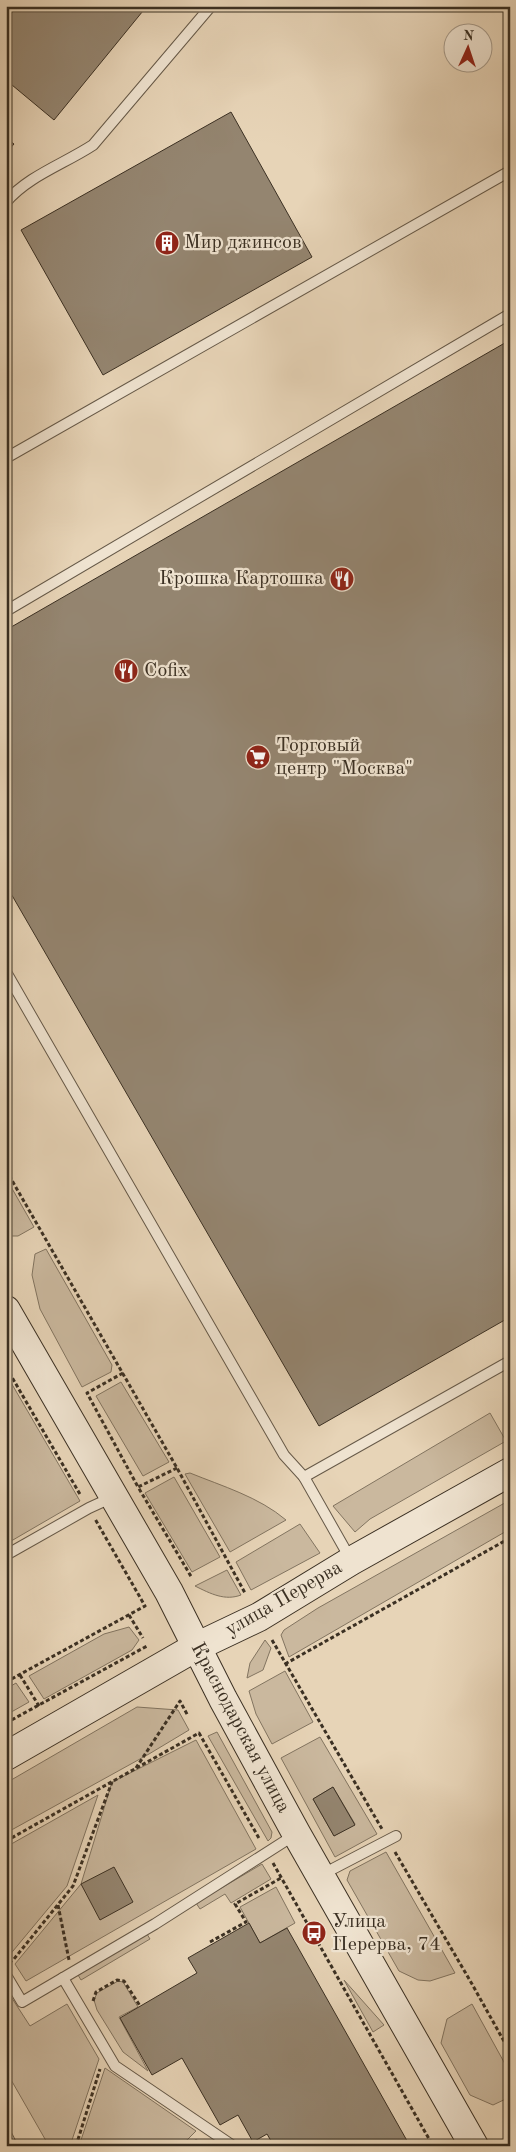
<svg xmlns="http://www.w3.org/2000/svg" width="516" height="2152" font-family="'Old Standard TT',serif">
	<rect width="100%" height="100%" fill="#e7d4b7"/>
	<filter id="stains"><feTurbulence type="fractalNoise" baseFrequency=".004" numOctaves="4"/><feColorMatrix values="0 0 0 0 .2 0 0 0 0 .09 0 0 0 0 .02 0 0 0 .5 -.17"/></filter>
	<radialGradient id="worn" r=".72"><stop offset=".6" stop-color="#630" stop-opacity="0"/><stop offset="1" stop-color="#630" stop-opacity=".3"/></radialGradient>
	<!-- green -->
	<g fill="#cab89e" stroke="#827460" fill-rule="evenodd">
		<path d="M6,1178L34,1227L18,1236H6Z"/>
		<path d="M46,1249L112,1365L111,1372L82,1387L40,1309L32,1275L35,1254Z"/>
		<path d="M6,1374L80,1501L6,1544Z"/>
		<path d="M121,1382L169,1462L143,1476L96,1396Z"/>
		<path d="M490,1413L506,1441L370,1519L355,1532L333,1506Z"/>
		<path d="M190,1473C222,1486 259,1497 286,1520L230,1552L185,1474Z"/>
		<path d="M174,1477L220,1557L192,1572L145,1493Z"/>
		<path d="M510,1500V1529L289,1657L281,1635L284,1630L318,1608Z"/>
		<path d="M300,1524L320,1553L251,1590L236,1562Z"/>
		<path d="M227,1570L241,1595C225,1601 211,1594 195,1586Z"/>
		<path d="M129,1627L139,1640L132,1650L44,1699L29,1676L104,1634Z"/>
		<path d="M265,1640L271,1648L263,1670L247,1678L250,1663Z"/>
		<path d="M285,1671L313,1722L272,1744L256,1714L249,1691Z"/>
		<path d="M16,1683L29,1702L6,1715V1689Z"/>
		<path d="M137,1707L178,1710L189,1730L149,1754L6,1833V1783Z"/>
		<path d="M217,1732L272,1832L271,1838L268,1841L208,1736Z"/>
		<path d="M320,1737L377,1834L335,1857L281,1758ZM333,1787L355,1824L334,1836L313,1799Z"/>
		<path d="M196,1740L256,1849L26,1981L15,1964L81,1884L112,1782Z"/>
		<path d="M98,1795L67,1886L8,1957L6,1954V1847Z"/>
		<path d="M386,1852L455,1973L430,1981L418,1980L399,1971L347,1880L350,1871Z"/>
		<path d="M262,1864L271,1879L231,1903L225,1894L200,1909L196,1903Z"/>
		<path d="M276,1887L295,1923L260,1943L240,1907Z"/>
		<path d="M147,1934L150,1939L81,1980L78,1975Z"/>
		<path d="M344,1980L384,2025L373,2032Z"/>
		<path d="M118,1981L123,1982L138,2007L119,2017L148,2071L123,2052L97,2010L94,2000L97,1993Z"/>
		<path d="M6,1989L30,2026L67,2004L99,2059L71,2143L67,2146H49L6,2071Z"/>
		<path d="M472,2004L510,2073V2097L493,2105L470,2095L441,2043L447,2019Z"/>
		<path d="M105,2068L196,2131L187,2140L176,2146H79Z"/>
	</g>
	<!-- building -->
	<g fill="#948570" stroke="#3b3023">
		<path d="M6,6H147L54,120L6,80Z"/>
		<path d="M231,112L312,257L103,375L21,230Z"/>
		<path d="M6,138L14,144L6,153Z"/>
		<path d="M510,340V1317L319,1426L6,885V630Z"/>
		<path d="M333,1787L355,1825L334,1836L313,1799Z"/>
		<path d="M114,1867L133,1902L100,1920L81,1884Z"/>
		<path d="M249,1923L260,1943L287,1928L410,2146H274L267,2134L253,2142L238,2115L220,2125L182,2058L152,2075L120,2018L197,1973L188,1958Z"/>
	</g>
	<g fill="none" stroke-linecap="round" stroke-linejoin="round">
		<defs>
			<g id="lane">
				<path d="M6,202C28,176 64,164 93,145L211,6"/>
				<path d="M6,458L510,171"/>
				<path d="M6,611L510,314"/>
				<path d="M6,972L284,1455L304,1477L351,1560"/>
				<path d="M304,1477L510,1361"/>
				<path d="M6,1555L89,1508L113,1497"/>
				<path d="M321,1875L396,1836"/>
				<path d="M6,1975L22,2002L155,1924L296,1834"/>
				<path d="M63,1978L115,2066L233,2146"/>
				<path d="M6,2134L12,2146"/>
			</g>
			<g id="secondary">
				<path d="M6,1310L169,1592L223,1699L296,1833L474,2146"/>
				<path d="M6,1756L196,1647L259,1617L351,1561L510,1472"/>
			</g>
		</defs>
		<!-- lane casing -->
		<use href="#lane" stroke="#665948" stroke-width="12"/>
		<!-- secondary casing -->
		<use href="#secondary" stroke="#3b3023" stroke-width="30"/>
		<!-- path -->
		<g stroke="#3b3023" stroke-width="3" stroke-dasharray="4 2.5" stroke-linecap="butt">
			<path d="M6,1170L177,1468L245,1593"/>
			<path d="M6,1367L81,1496"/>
			<path d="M123,1373L87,1393L138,1487"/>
			<path d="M177,1468L138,1487L192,1578"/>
			<path d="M129,1615L143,1638"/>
			<path d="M272,1640L382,1829"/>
			<path d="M285,1664L510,1538"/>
			<path d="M20,1675L39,1706"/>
			<path d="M6,1682L145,1606L95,1519"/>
			<path d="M6,1723L147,1646"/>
			<path d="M136,1768L180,1701L188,1716"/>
			<path d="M6,1841L199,1733L260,1840"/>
			<path d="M395,1852L472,1984L510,2052"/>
			<path d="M273,1863L433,2146"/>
			<path d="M58,1905L69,1960"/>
			<path d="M210,1942L246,1922L235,1904L281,1878"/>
			<path d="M9,1963L14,1959L73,1886L112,1782"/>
			<path d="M93,2001L96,1992L117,1980L124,1981L140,2006"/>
			<path d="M76,2146L100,2069"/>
			<path d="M183,2146L196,2141L201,2143"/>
		</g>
		<!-- lane -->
		<use href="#lane" stroke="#efe3d0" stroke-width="10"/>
		<!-- secondary -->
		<use href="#secondary" stroke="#efe3d0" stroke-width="28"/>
	</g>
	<!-- icons -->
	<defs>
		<symbol id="building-disc" viewBox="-11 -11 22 22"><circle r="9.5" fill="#8f2418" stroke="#efe3d0"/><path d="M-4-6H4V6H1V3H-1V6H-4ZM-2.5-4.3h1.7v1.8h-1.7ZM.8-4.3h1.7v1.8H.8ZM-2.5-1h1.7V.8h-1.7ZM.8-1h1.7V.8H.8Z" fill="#fff"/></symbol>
		<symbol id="restaurant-disc" viewBox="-11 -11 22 22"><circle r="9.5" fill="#8f2418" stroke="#efe3d0"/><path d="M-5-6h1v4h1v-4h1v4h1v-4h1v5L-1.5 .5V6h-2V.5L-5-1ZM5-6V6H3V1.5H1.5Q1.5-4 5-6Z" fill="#fff"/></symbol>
		<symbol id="supermarket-disc" viewBox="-11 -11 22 22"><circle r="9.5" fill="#8f2418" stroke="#efe3d0"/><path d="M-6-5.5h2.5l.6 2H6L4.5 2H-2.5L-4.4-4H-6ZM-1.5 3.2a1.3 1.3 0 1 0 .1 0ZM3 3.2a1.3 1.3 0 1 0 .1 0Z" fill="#fff"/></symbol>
		<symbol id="bus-disc" viewBox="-11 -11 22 22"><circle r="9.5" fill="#8f2418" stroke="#efe3d0"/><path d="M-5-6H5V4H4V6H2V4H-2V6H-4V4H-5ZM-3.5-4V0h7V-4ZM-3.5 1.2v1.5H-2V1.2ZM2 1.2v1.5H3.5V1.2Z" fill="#fff"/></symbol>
	</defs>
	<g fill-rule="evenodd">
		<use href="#building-disc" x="153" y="229" width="28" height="28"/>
		<use href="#restaurant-disc" x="328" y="565" width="28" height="28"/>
		<use href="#restaurant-disc" x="112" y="657" width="28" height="28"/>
		<use href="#supermarket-disc" x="244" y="743" width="28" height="28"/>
		<use href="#bus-disc" x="300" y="1919" width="28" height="28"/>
	</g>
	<g text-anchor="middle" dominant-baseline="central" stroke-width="4.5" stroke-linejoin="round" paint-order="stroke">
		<!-- poi labels -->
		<g font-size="20" fill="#3b3023" stroke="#efe3d0" text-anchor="start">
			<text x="184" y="243">Мир джинсов</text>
			<text x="324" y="579" text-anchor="end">Крошка Картошка</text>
			<text x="144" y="671">Cofix</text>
			<text x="276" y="746">Торговый<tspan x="276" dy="23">центр "Москва"</tspan></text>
			<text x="332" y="1922">Улица<tspan x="332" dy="23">Перерва, 74</tspan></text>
		</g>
		<!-- street labels -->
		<g font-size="20" fill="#3b3023" stroke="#efe3d0">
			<text transform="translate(284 1599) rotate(-30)">улица Перерва</text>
			<text transform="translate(240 1728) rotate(62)">Краснодарская улица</text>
		</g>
	</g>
	<!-- margin -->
	<rect width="516" height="2152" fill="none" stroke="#e7d4b7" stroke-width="25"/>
	<rect x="8" y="8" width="501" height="2137" fill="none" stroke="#3b3023" stroke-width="2.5"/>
	<rect x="12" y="12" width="491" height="2127" fill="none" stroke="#3b3023"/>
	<!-- north arrow -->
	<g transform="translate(468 48) rotate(3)"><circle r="24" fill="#efe3d0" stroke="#a79b8b"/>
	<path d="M0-4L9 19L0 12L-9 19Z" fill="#8f2418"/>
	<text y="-8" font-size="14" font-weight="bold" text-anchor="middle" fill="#3b3023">N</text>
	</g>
	<rect width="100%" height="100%" filter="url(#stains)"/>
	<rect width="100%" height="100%" fill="url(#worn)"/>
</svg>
